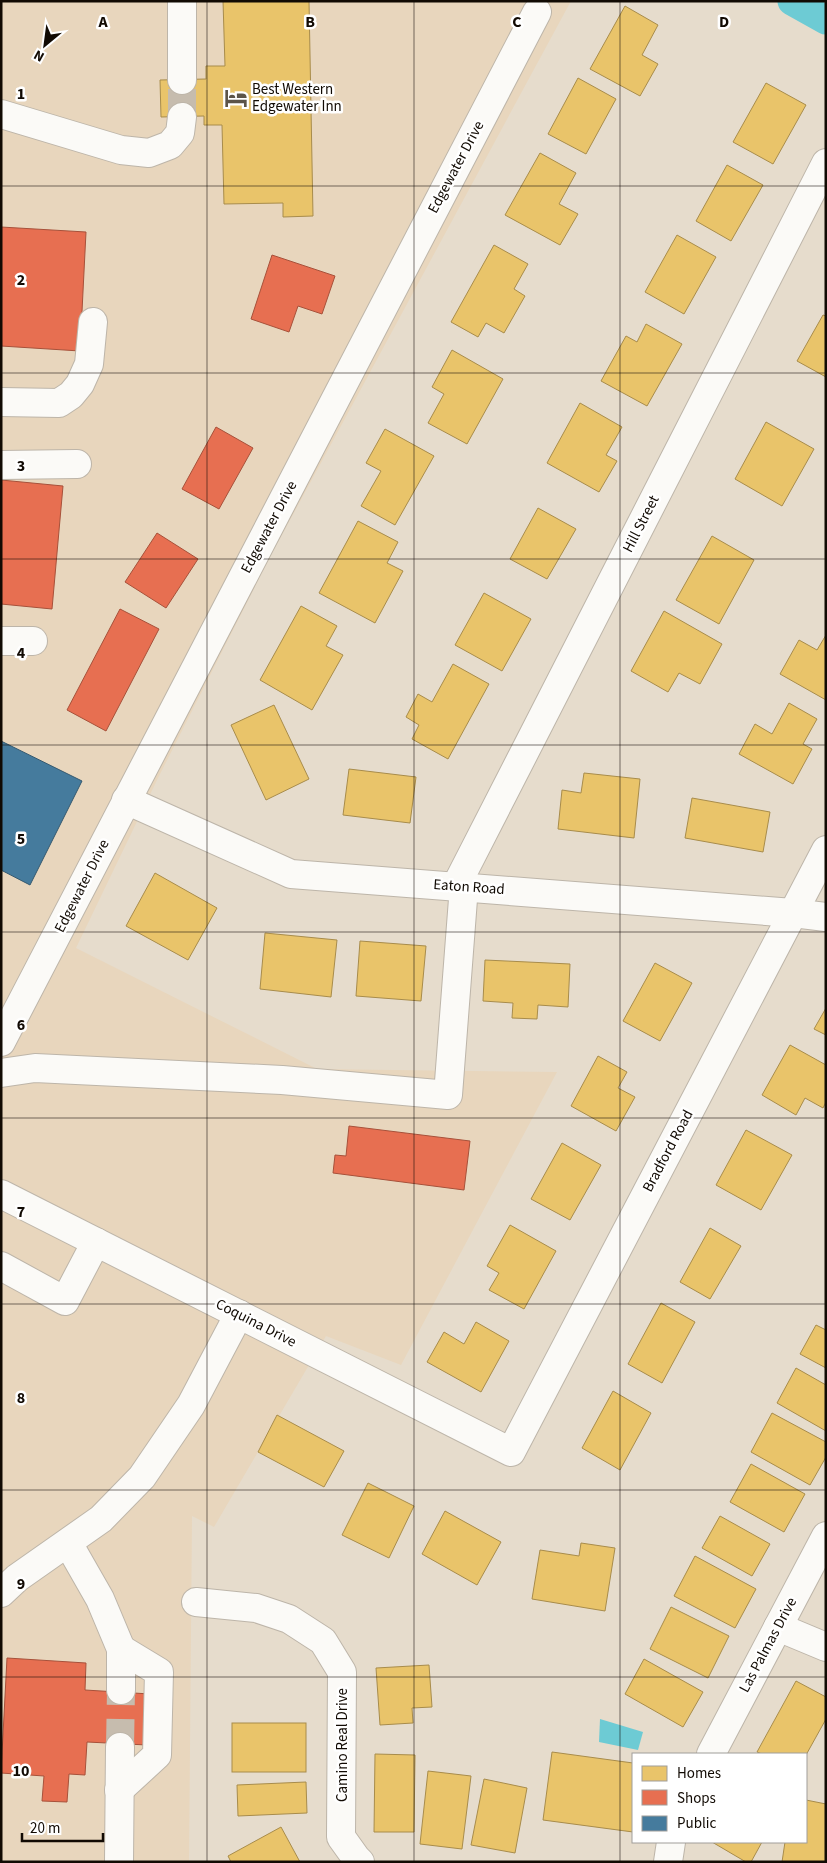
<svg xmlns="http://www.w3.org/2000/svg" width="827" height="1863" font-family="'Source Sans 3',sans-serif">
	<rect width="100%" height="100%" fill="#e6dccc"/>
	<!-- built -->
	<path fill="#e8d6bd" d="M1,1H571L270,557L158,778L76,948L317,1069L557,1072L401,1365L326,1336L214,1527L192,1516L189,1862H1Z"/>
	<!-- water -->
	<path fill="#6dcbd4" d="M600,1719L643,1732L638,1750L599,1742Z"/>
	<!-- homes -->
	<g fill="#e9c46a" stroke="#a88c4b">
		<path d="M223,1H309L313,216L283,217V203L224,204L222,125H204V116L161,117L160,80L206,79V66H225Z"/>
		<path d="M625,6L658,25L642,55L658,64L640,96L590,69Z"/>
		<path d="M578,78L616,99L586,154L548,134Z"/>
		<path d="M766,83L806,105L773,164L733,142Z"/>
		<path d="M540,153L576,173L559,204L578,214L560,245L505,215Z"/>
		<path d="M727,165L763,185L731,241L696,221Z"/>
		<path d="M677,235L716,257L684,314L645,292Z"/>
		<path d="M494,245L528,264L514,289L525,296L504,333L486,323L478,337L451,322Z"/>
		<path d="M823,315L826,316V377L797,361Z"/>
		<path d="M646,324L682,344L647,406L601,381L626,336L637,342Z"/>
		<path d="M452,350L503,379L467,444L428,423L444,394L432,387Z"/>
		<path d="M580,403L622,427L606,455L617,461L599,492L547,463Z"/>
		<path d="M766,422L814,449L782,506L735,479Z"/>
		<path d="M385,429L434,456L395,525L361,506L381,471L366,463Z"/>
		<path d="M538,508L576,529L547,579L510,559Z"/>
		<path d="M358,521L398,542L387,563L403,571L375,623L319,593Z"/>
		<path d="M712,536L754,560L719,624L676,600Z"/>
		<path d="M484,593L531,619L502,671L455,645Z"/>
		<path d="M301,606L337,626L326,646L343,655L312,710L260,680Z"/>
		<path d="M664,611L722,644L700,684L679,673L668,692L631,671Z"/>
		<path d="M826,635V700L780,674L799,640L817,650Z"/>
		<path d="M453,664L489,684L448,759L412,739L419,725L406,717L418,694L432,702Z"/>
		<path d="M789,703L817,719L803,744L812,749L793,784L739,754L755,724L772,734Z"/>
		<path d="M274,705L309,779L266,800L231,725Z"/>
		<path d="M349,769L416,777L410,823L343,815Z"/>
		<path d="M584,773L640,779L634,838L558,829L562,790L581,793Z"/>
		<path d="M692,798L770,812L763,852L685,838Z"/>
		<path d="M155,873L217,908L188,960L126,926Z"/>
		<path d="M265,933L337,940L331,997L260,989Z"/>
		<path d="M360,941L426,946L421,1001L356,996Z"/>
		<path d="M485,960L570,964L568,1007L538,1005L537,1019L512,1018L513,1003L483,1001Z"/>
		<path d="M655,963L692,983L660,1041L623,1021Z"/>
		<path d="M826,1008V1035L814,1029Z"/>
		<path d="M790,1045L826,1065V1102L823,1108L805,1098L796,1115L762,1095Z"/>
		<path d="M598,1056L627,1072L618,1088L635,1097L616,1131L571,1106Z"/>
		<path d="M746,1130L792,1155L761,1210L716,1185Z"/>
		<path d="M562,1143L601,1165L570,1220L531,1199Z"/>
		<path d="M510,1225L556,1251L524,1309L489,1290L499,1273L487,1266Z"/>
		<path d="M710,1228L741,1246L710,1299L680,1282Z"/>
		<path d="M661,1303L695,1322L662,1383L628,1364Z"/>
		<path d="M476,1322L509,1341L481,1392L427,1362L444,1332L464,1344Z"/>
		<path d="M816,1325L826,1330V1368L800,1354Z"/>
		<path d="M796,1368L826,1385V1431L777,1403Z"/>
		<path d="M613,1391L651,1413L620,1470L582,1448Z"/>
		<path d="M772,1413L826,1442V1457L810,1485L751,1452Z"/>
		<path d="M277,1415L344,1451L324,1487L258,1452Z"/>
		<path d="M751,1464L805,1494L784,1532L730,1502Z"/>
		<path d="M368,1483L414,1506L389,1558L342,1535Z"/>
		<path d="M445,1511L501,1542L477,1585L422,1554Z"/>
		<path d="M720,1516L770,1544L752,1576L702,1548Z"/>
		<path d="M581,1543L615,1548L605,1611L532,1599L540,1550L579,1556Z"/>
		<path d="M695,1556L756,1589L735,1628L674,1596Z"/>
		<path d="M671,1607L729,1636L708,1678L650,1649Z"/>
		<path d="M644,1659L703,1692L683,1727L625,1694Z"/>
		<path d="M429,1665L432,1707L412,1708L413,1723L380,1725L376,1668Z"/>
		<path d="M796,1681L826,1697V1719L806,1755L762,1754L757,1752Z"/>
		<rect x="232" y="1723" width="74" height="49"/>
		<path d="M552,1752L633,1763V1832L543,1820Z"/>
		<path d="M375,1754L415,1755L414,1832H374Z"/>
		<path d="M428,1771L471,1776L462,1849L420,1844Z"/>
		<path d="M484,1779L527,1788L515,1853L471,1845Z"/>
		<path d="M306,1782L307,1813L238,1816L237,1785Z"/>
		<path d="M806,1800L826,1804V1862H782L785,1842H806Z"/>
		<path d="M281,1827L300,1862H231L228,1856Z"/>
		<path d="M712,1842H762L751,1862H746Z"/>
	</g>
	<!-- shops -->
	<g fill="#e76f51" stroke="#a7513a">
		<path d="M1,227L86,232L80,351L1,346Z"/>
		<path d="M272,255L335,276L322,314L298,306L289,332L251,319Z"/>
		<path d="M216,427L253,448L219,509L182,489Z"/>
		<path d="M1,480L63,486L52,609L1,604Z"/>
		<path d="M157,533L198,559L166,608L125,582Z"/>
		<path d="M120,609L159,629L106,731L67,710Z"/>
		<path d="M349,1126L470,1141L464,1190L333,1173L335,1155L346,1156Z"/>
		<path d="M7,1658L86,1663L85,1690L150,1694L147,1745L87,1742L85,1775L69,1774L67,1802L42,1801L44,1776L1,1773Z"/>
	</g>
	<!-- public -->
	<path fill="#457b9d" stroke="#35596f" d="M1,741L82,781L30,885L1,870Z"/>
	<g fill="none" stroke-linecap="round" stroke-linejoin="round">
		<!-- canal -->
		<path stroke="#6dcbd4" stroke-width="29" d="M792,1L826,20"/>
		<!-- minor-tunnel -->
		<g stroke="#c6bcae" stroke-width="28" stroke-dasharray="28 14" stroke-linecap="butt">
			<path d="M182,117V80"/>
			<path d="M120,1747L121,1690"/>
		</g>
		<defs>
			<g id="minor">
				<path d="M182,1V80"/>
				<path d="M1,114L121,150L149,153L170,145L180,133L182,117"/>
				<path d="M1,402L59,403L71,395L80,384L89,364L93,322"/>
				<path d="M1,465L77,464"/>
				<path d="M1,641H33"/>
				<path d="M126,800L291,874L793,913L826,917"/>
				<path d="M456,886L826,163"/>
				<path d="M1,1042L537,12"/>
				<path d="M1,1073L35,1068L282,1080L448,1095L464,886"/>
				<path d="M1,1194L511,1452L826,850"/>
				<path d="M1,1266L65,1301L96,1242"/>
				<path d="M68,1543L100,1599L121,1649V1690"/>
				<path d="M1,1593L17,1578L101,1519L142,1477L191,1405L239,1314"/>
				<path d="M196,1602L256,1608L289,1619L323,1641L342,1672L341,1837L356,1858L360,1862"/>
				<path d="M778,1627L826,1647"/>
				<path d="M711,1754L826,1536"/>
				<path d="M119,1790L157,1755L159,1672L121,1649"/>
				<path d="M119,1862L120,1747"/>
				<path d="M668,1862L671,1842"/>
			</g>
		</defs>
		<!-- minor casing -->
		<use href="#minor" stroke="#bdb5a9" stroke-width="30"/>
		<!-- minor -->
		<use href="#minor" stroke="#fbfaf7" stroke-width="28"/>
	</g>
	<!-- grid -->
	<path fill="none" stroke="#110a03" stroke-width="1" stroke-opacity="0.55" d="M207,1V1862M414,1V1862M620,1V1862M1,186H826M1,373H826M1,559H826M1,745H826M1,932H826M1,1118H826M1,1304H826M1,1490H826M1,1677H826"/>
	<!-- icons -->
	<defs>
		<symbol id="hotel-bare" viewBox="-9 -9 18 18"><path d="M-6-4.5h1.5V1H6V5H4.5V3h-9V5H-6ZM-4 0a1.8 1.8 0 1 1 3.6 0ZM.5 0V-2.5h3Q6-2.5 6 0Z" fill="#5c5449" stroke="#fff" stroke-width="2.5" paint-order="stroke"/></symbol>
	</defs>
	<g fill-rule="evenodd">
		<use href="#hotel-bare" x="220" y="82" width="32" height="32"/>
	</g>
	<g text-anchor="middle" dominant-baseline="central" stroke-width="5" stroke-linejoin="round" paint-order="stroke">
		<!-- poi labels -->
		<g font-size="15" fill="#110a03" stroke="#fff" text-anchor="start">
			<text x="252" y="89">Best Western<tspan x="252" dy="17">Edgewater Inn</tspan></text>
		</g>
		<!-- street labels -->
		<g font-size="15" fill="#110a03" stroke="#fff">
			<text transform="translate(456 167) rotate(-62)">Edgewater Drive</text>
			<text transform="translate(641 524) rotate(-63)">Hill Street</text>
			<text transform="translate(269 527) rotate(-62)">Edgewater Drive</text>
			<text transform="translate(82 886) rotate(-63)">Edgewater Drive</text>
			<text transform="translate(469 887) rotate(4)">Eaton Road</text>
			<text transform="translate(668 1151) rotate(-62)">Bradford Road</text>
			<text transform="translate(256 1323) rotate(27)">Coquina Drive</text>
			<text transform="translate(768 1645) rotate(-62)">Las Palmas Drive</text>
			<text transform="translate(342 1745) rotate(-90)">Camino Real Drive</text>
		</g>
	</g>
	<g font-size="16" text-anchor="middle" font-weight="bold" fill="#110a03" stroke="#fff" stroke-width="5" stroke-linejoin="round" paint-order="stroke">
		<text x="103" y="27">A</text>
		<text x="310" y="27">B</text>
		<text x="517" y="27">C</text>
		<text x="724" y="27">D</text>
		<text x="21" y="99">1</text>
		<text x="21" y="285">2</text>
		<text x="21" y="471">3</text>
		<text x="21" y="658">4</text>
		<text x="21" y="844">5</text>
		<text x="21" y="1030">6</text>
		<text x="21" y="1217">7</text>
		<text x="21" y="1403">8</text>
		<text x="21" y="1589">9</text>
		<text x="21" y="1776">10</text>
	</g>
	<!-- border -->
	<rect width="827" height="1863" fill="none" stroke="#110a03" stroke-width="5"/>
	<!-- legend -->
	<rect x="632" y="1753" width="175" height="90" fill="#ffffff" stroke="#a09d9a"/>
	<rect x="642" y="1766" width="25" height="15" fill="#e9c46a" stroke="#a09d9a"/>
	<text x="677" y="1778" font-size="15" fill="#110a03">Homes</text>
	<rect x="642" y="1790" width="25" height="15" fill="#e76f51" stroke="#a09d9a"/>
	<text x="677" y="1803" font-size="15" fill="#110a03">Shops</text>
	<rect x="642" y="1816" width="25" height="15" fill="#457b9d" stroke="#a09d9a"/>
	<text x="677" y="1828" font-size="15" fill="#110a03">Public</text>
	<!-- north arrow -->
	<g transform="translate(45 45) rotate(209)" stroke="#ffffff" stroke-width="4" paint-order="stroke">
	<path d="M0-4L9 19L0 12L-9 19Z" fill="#110a03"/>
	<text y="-8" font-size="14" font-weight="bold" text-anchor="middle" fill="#110a03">N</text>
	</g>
	<!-- scale -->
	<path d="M22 1833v8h81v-8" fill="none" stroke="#110a03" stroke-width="2.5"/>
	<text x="30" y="1833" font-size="15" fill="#110a03" stroke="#ffffff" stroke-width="4" paint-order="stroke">20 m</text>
</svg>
